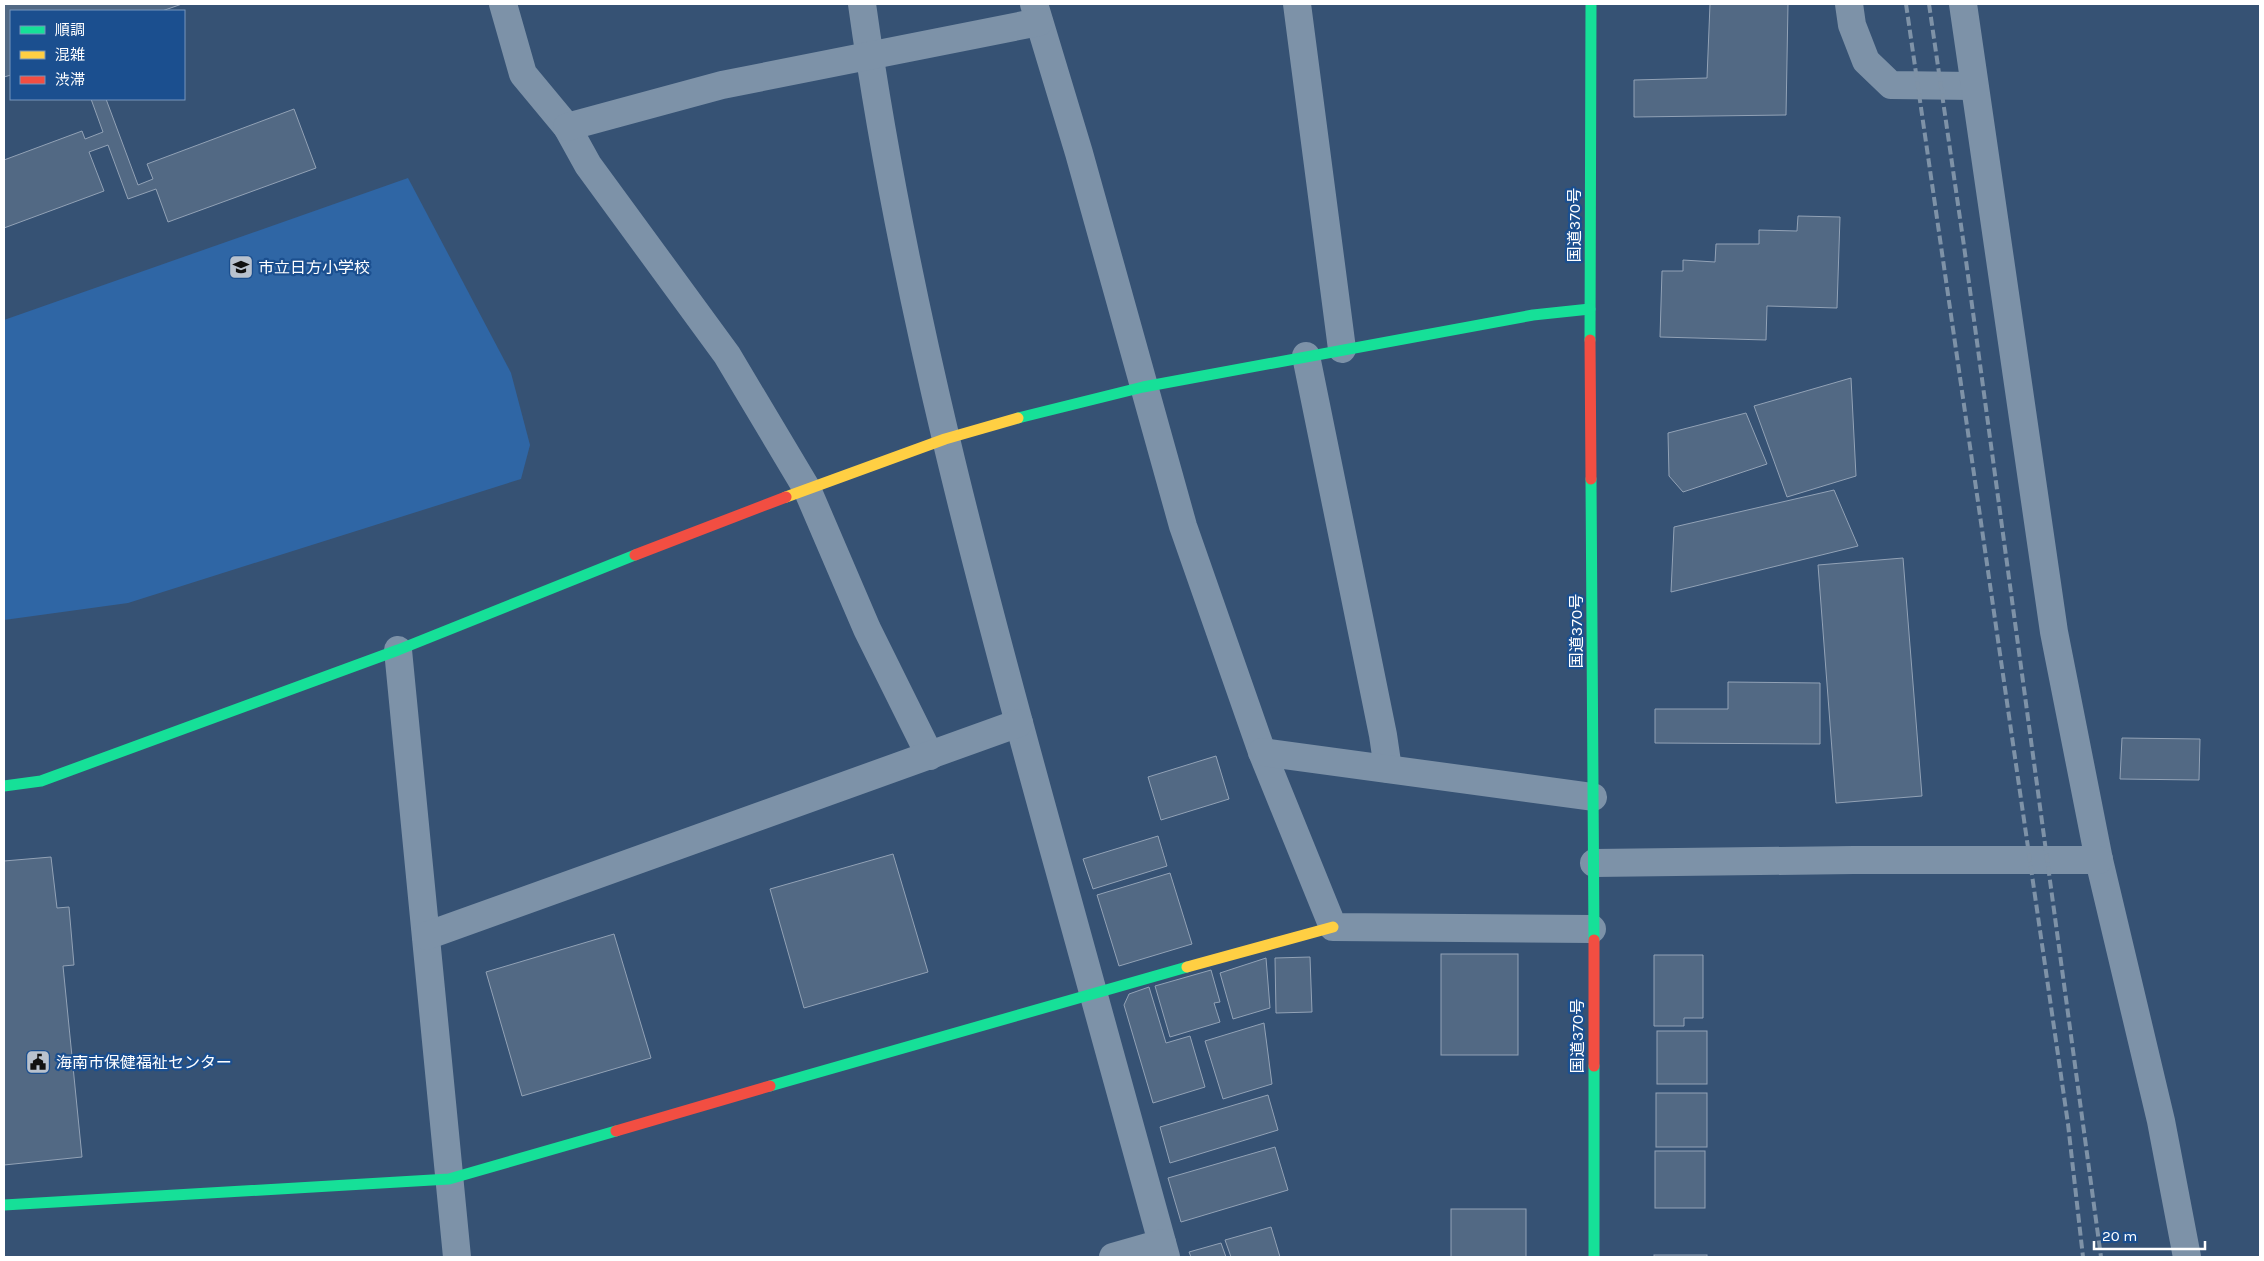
<svg xmlns="http://www.w3.org/2000/svg" width="2264" height="1261" font-family="Karla,'Noto Sans JP',sans-serif">
	<rect width="100%" height="100%" fill="#365274"/>
	<!-- green -->
	<path fill="#2f66a5" d="M408,178L511,373L530,445L521,479L128,603L4,620V320Z"/>
	<!-- building -->
	<g fill="#526984" stroke="#92a2b6">
		<path d="M4,4H182L162,11H11V75L4,77Z"/>
		<path d="M1710,4H1788L1786,115L1634,117V80L1707,78Z"/>
		<path d="M91,99H106L138,185L153,179L147,164L294,109L316,168L168,222L156,189L128,199L108,145L89,152L104,191L4,228V160L82,131L85,139L103,132Z"/>
		<path d="M1798,216L1840,217L1837,308L1767,306L1766,340L1660,337L1662,271H1683V260L1715,262L1716,244H1759V230L1797,231Z"/>
		<path d="M1851,378L1856,476L1787,497L1754,406Z"/>
		<path d="M1746,413L1767,464L1683,492L1669,476L1668,433Z"/>
		<path d="M1834,490L1858,546L1671,592L1674,527Z"/>
		<path d="M1903,558L1922,796L1836,803L1818,565Z"/>
		<path d="M1728,682L1820,683V744L1655,743V709H1728Z"/>
		<path d="M2122,738L2200,739L2199,780L2120,779Z"/>
		<path d="M1216,756L1229,799L1161,820L1148,777Z"/>
		<path d="M1158,836L1167,866L1093,889L1083,859Z"/>
		<path d="M893,854L928,972L804,1008L770,889Z"/>
		<path d="M51,857L57,908L69,907L74,965L63,966L82,1157L4,1165V861Z"/>
		<path d="M1170,873L1192,944L1119,966L1097,895Z"/>
		<path d="M614,934L651,1058L522,1096L486,972Z"/>
		<rect x="1441" y="954" width="77" height="101"/>
		<path d="M1654,955H1703V1018H1684V1026H1654Z"/>
		<path d="M1310,957L1312,1012L1276,1013L1275,958Z"/>
		<path d="M1266,958L1270,1008L1233,1019L1220,973Z"/>
		<path d="M1211,970L1220,1002L1214,1003L1220,1022L1170,1037L1155,986Z"/>
		<path d="M1149,987L1166,1043L1190,1036L1205,1087L1153,1103L1124,1005L1129,994Z"/>
		<path d="M1264,1023L1272,1084L1223,1099L1205,1041Z"/>
		<rect x="1657" y="1031" width="50" height="53"/>
		<rect x="1656" y="1093" width="51" height="54"/>
		<path d="M1268,1095L1278,1130L1170,1163L1160,1127Z"/>
		<path d="M1275,1147L1288,1190L1181,1222L1168,1178Z"/>
		<rect x="1655" y="1151" width="50" height="57"/>
		<rect x="1451" y="1209" width="75" height="48"/>
		<path d="M1271,1227L1280,1257H1231L1225,1240Z"/>
		<path d="M1221,1243L1226,1257H1191L1189,1252Z"/>
		<rect x="1654" y="1255" width="53" height="2"/>
	</g>
	<g fill="none" stroke-linecap="round" stroke-linejoin="round">
		<!-- street -->
		<g stroke="#7d92a8" stroke-width="28">
			<path d="M503,4L523,74L567,127L588,165L727,355L807,489L867,629L930,756"/>
			<path d="M862,4C903,299 981,588 1061,876C1097,1003 1130,1130 1166,1257"/>
			<path d="M1034,4L1079,153L1183,526L1262,752L1333,927L1592,929"/>
			<path d="M1297,4L1342,349"/>
			<path d="M1849,4L1852,25L1866,61L1891,85L1974,86"/>
			<path d="M1963,4L2054,632L2099,860L2161,1121L2187,1257"/>
			<path d="M567,127L722,85L1039,22"/>
			<path d="M1306,356L1383,735L1388,769"/>
			<path d="M398,650L457,1257"/>
			<path d="M1262,752L1593,797"/>
			<path d="M1594,863L1854,860H2099"/>
			<path d="M426,936L1019,723"/>
			<path d="M1113,1257L1162,1243"/>
		</g>
		<!-- fast -->
		<g stroke="#16e098" stroke-width="11">
			<path d="M1590,340L1591,4"/>
			<path d="M1018,418L1143,387L1533,315L1590,309"/>
			<path d="M1591,479L1594,940"/>
			<path d="M4,786L41,781L398,650L635,555"/>
			<path d="M1594,1066V1257"/>
			<path d="M770,1086L1187,967"/>
			<path d="M4,1205L449,1179L616,1131"/>
		</g>
		<!-- slow -->
		<g stroke="#ffcf43" stroke-width="11">
			<path d="M786,497L945,439L1018,418"/>
			<path d="M1187,967L1333,927"/>
		</g>
		<!-- jam -->
		<g stroke="#f24e42" stroke-width="11">
			<path d="M1590,340L1591,479"/>
			<path d="M635,555L786,497"/>
			<path d="M1594,940V1066"/>
			<path d="M616,1131L770,1086"/>
		</g>
		<!-- rail -->
		<g stroke="#7e92a7" stroke-width="4" stroke-dasharray="9 4" stroke-linecap="butt">
			<path d="M1906,4L2068,1124L2083,1257"/>
			<path d="M1929,4L1964,246L2101,1257"/>
		</g>
	</g>
	<!-- icons -->
	<defs>
		<symbol id="school-square" viewBox="-11 -11 22 22"><rect x="-9" y="-9" width="18" height="18" rx="4" fill="#b9c2ce" stroke="#1b4f8f"/><path d="M0-5L7-2L0 1L-7-2ZM-4 1L0 2.5L4 1V4Q0 6-4 4Z" fill="#111"/></symbol>
		<symbol id="civic-square" viewBox="-11 -11 22 22"><rect x="-9" y="-9" width="18" height="18" rx="4" fill="#b9c2ce" stroke="#1b4f8f"/><path d="M-.6-6.5H3V-4.5H.6V-3L4-1V1h2V6H-6V1h2V-1L-.6-3ZM-1.2 2.5V6h2.4V2.5Z" fill="#111"/></symbol>
	</defs>
	<g fill-rule="evenodd">
		<use href="#school-square" x="227" y="253" width="28" height="28"/>
		<use href="#civic-square" x="24" y="1048" width="28" height="28"/>
	</g>
	<g text-anchor="middle" dominant-baseline="central" stroke-width="4.5" stroke-linejoin="round" paint-order="stroke">
		<!-- street labels -->
		<g font-size="16" fill="#fff" stroke="#1b4f8f">
			<text transform="translate(1574 225) rotate(-90)">国道370号</text>
			<text transform="translate(1576 631) rotate(-90)">国道370号</text>
			<text transform="translate(1577 1036) rotate(-90)">国道370号</text>
		</g>
		<!-- poi labels -->
		<g font-size="16" fill="#fff" stroke="#1b4f8f" text-anchor="start">
			<text x="258" y="267">市立日方小学校</text>
			<text x="56" y="1062">海南市保健福祉センター</text>
		</g>
	</g>
	<!-- border -->
	<rect width="2264" height="1261" fill="none" stroke="#ffffff" stroke-width="10"/>
	<!-- legend -->
	<rect x="10" y="10" width="175" height="90" fill="#1b4f8f" stroke="#7695bc"/>
	<rect x="20" y="26" width="25" height="8" fill="#16e098" stroke="#7695bc"/>
	<text x="55" y="35" font-size="15" fill="#ffffff">順調</text>
	<rect x="20" y="51" width="25" height="8" fill="#ffcf43" stroke="#7695bc"/>
	<text x="55" y="60" font-size="15" fill="#ffffff">混雑</text>
	<rect x="20" y="76" width="25" height="8" fill="#f24e42" stroke="#7695bc"/>
	<text x="55" y="85" font-size="15" fill="#ffffff">渋滞</text>
	<!-- scale -->
	<path d="M2094 1241v8h111v-8" fill="none" stroke="#ffffff" stroke-width="2.5"/>
	<text x="2102" y="1241" font-size="15" fill="#ffffff" stroke="#1b4f8f" stroke-width="4" paint-order="stroke">20 m</text>
</svg>
